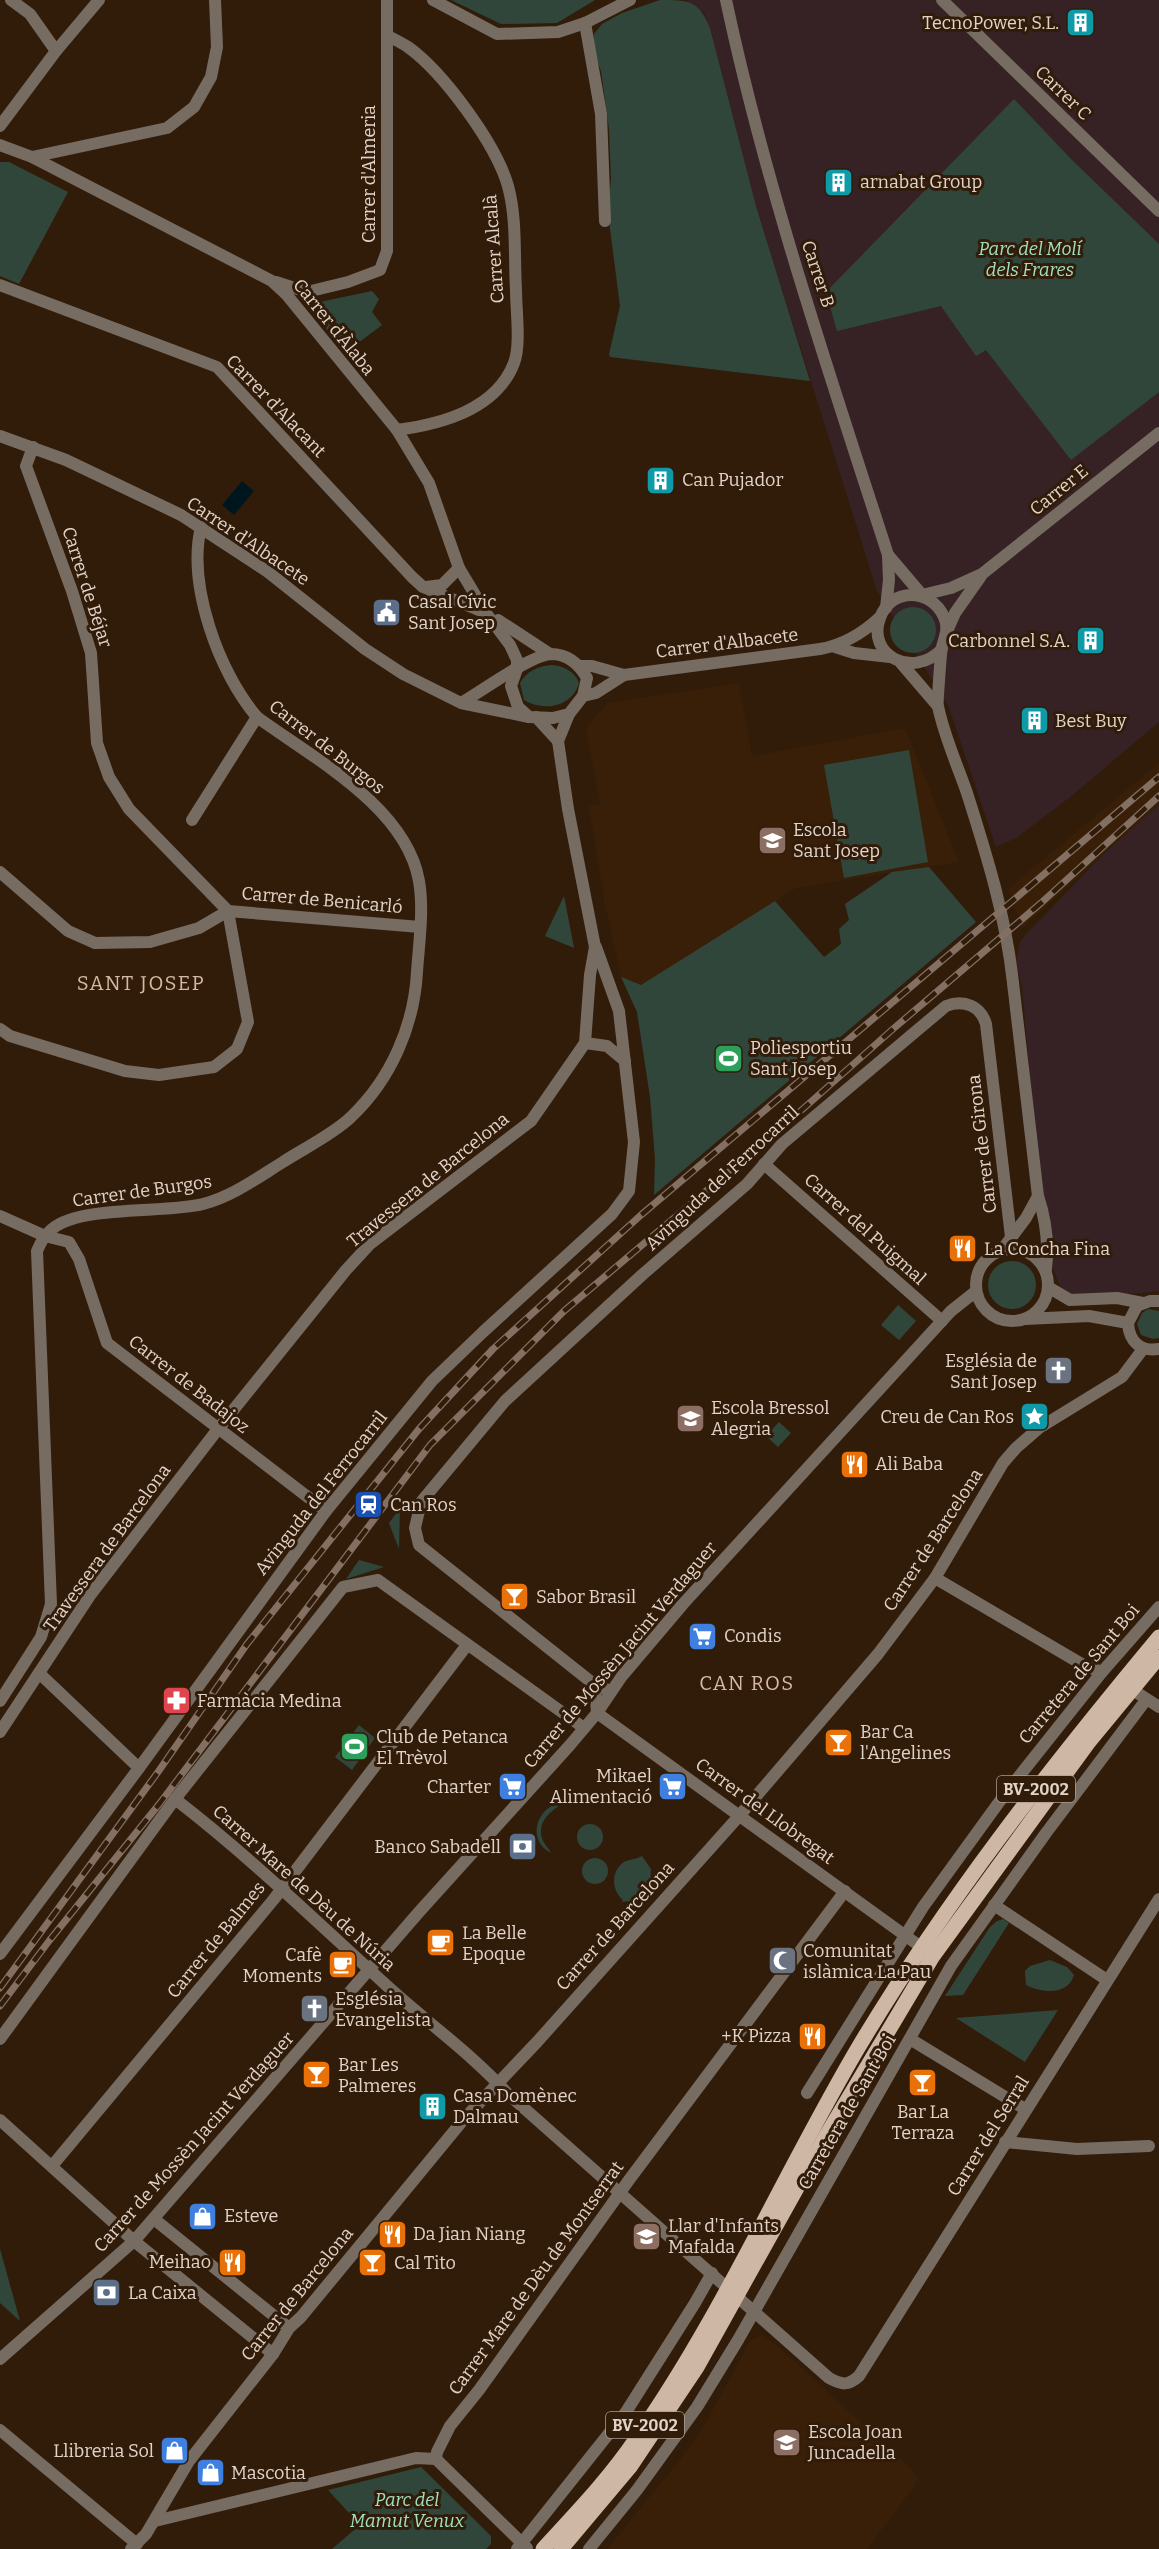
<svg xmlns="http://www.w3.org/2000/svg" width="1159" height="2549" font-family="Bitter,serif">
	<rect width="100%" height="100%" fill="#311c0a"/>
	<!-- built -->
	<g fill="#391f07">
		<path d="M739,683L752,756L905,728L959,862L796,888L657,977L641,985L629,982L621,977L605,905L589,806L600,804L586,728L608,703Z"/>
		<path d="M1159,763V805L1022,928L1008,889Z"/>
		<path d="M762,2335L779,2347L912,2470L917,2478L916,2484L867,2549H607L679,2461L705,2424L751,2340Z"/>
	</g>
	<!-- industrial -->
	<g fill="#362225">
		<path d="M685,0H1159V722L1069,798L1016,838L996,847L948,705L877,591L756,206L710,28L704,13Z"/>
		<path d="M1159,805V1291L1075,1299L1063,1294L1050,1260L1038,1169L1022,987L1016,963L1020,942L1028,932L1107,851Z"/>
	</g>
	<!-- green -->
	<g fill="#31463b">
		<path d="M451,0H595L557,23L501,24Z"/>
		<path d="M660,0C688,0 699,0 710,28L756,206L810,381L610,357L609,354L620,306L608,213L611,179L609,129L601,71L592,47L594,34L602,24L622,13Z"/>
		<path d="M1014,99L1071,159L1159,244V392L1071,460L986,350L976,356L941,306L837,331L826,292Z"/>
		<path d="M0,162H9L68,192L19,284L0,276Z"/>
		<path d="M372,291L379,299L372,312L382,325L350,349L338,344L314,312L315,303Z"/>
		<circle cx="913" cy="630" r="23"/>
		<path d="M552,665C564,666 574,671 579,683C572,707 544,712 524,700L520,683C527,671 538,666 552,665Z"/>
		<path d="M909,750L928,862L844,878L824,765Z"/>
		<path d="M929,867L976,922L654,1195L655,1159L650,1097L637,1012L621,977L641,985L775,901L824,957L841,944L839,929L849,920L845,904L892,872Z"/>
		<path d="M564,896L574,948L545,936Z"/>
		<circle cx="1012" cy="1285" r="24"/>
		<path d="M898,1305L916,1321L899,1340L881,1325Z"/>
		<path d="M1148,1309L1159,1311V1338L1153,1339L1141,1335L1137,1324L1142,1313Z"/>
		<path d="M779,1422L791,1433L778,1447L766,1436Z"/>
		<path d="M400,1508L399,1549L389,1523Z"/>
		<path d="M359,1560L384,1567L346,1579Z"/>
		<path d="M359,1725L375,1738L352,1770L335,1757Z"/>
		<path d="M555,1804H562C549,1812 536,1823 543,1841C545,1845 549,1849 551,1853C528,1841 535,1813 555,1804Z"/>
		<circle cx="590" cy="1837" r="13"/>
		<path d="M642,1856L651,1869L650,1886L638,1900L622,1902L623,1900C611,1890 611,1871 624,1862C630,1859 638,1859 642,1856Z"/>
		<circle cx="595" cy="1871" r="13"/>
		<path d="M1003,1919L1009,1923L963,1995L945,1996L990,1927L997,1921Z"/>
		<path d="M1050,1960L1067,1967L1074,1975C1068,1996 1041,1993 1026,1985L1025,1971L1030,1966Z"/>
		<path d="M1058,2010L1025,2062L956,2018Z"/>
		<path d="M0,2249L20,2321L0,2303Z"/>
		<path d="M421,2467L491,2536V2544L486,2549H332L360,2525L328,2490Z"/>
	</g>
	<!-- water -->
	<path fill="#00161e" d="M242,481L254,491L234,515L222,505Z"/>
	<g fill="none" stroke-linecap="round" stroke-linejoin="round">
		<!-- minor -->
		<g stroke="#776c62" stroke-width="12">
			<path d="M11,0L30,14L56,51"/>
			<path d="M433,0L497,34L558,32L585,23L630,0"/>
			<path d="M726,0C766,188 829,372 888,555L889,580L886,608"/>
			<path d="M942,0L1159,211"/>
			<path d="M585,23L601,114L605,221"/>
			<path d="M388,36C394,39 402,43 408,47C443,72 496,144 508,186C517,219 514,256 516,290C516,310 521,345 514,363C496,410 441,424 397,430"/>
			<path d="M0,126L56,51L99,0"/>
			<path d="M0,145L32,157L272,281L286,294L397,430L429,483L459,568L486,613L510,645L517,660V669L511,686L518,707L529,717"/>
			<path d="M32,157L167,128L194,107L211,77L217,47L215,0"/>
			<path d="M276,282L307,292L348,282L380,270L387,251V0"/>
			<path d="M0,285L217,367L412,577L423,587L486,613"/>
			<path d="M0,436L66,460L181,515L268,572L365,649L403,674L461,703L529,717L553,718L569,714L583,696L587,678C579,664 568,654 551,654C531,655 480,692 461,703"/>
			<path d="M33,447L26,466L72,591L91,653L97,743L109,777L129,809L228,911"/>
			<path d="M888,555L922,595"/>
			<path d="M426,587L442,585L459,568"/>
			<path d="M922,595L951,588L982,574L1159,433"/>
			<path d="M498,620L550,654"/>
			<path d="M947,631L955,613L981,576"/>
			<path d="M835,647L854,653L890,657"/>
			<path d="M942,649C913,680 866,655 880,618C891,587 931,588 944,617C949,628 945,636 942,647C941,651 937,703 938,706C943,733 958,767 967,793C987,856 1006,917 1013,983"/>
			<path d="M901,663L937,705"/>
			<path d="M580,666H592L624,675L820,649C843,645 863,633 880,617"/>
			<path d="M583,696L596,693L624,675"/>
			<path d="M536,717L558,741"/>
			<path d="M192,820L257,717"/>
			<path d="M0,872L68,931L95,943L150,942L199,928L228,911L420,927"/>
			<path d="M0,1029L10,1036L125,1071L159,1075L214,1067L237,1049L248,1022L228,911"/>
			<path d="M585,1043L607,1046L625,1061"/>
			<path d="M764,1164L942,1321"/>
			<path d="M0,1216L45,1236L69,1242L79,1259L107,1343L326,1511"/>
			<path d="M935,1578L1085,1666L1102,1672"/>
			<path d="M39,1673L139,1768"/>
			<path d="M595,1685L597,1713L928,1952"/>
			<path d="M1125,1685L1159,1707"/>
			<path d="M611,1691L595,1685L419,1545L415,1528L421,1502L505,1401L642,1275L747,1184L782,1144L946,1006C964,999 981,1006 986,1024L1011,1237"/>
			<path d="M0,1701L41,1637L51,1604L37,1251C40,1244 43,1237 49,1232C73,1204 166,1214 203,1204C233,1196 257,1178 283,1162C303,1149 335,1133 351,1117C391,1079 414,1026 417,972C419,942 424,910 419,881C406,807 313,758 257,717C219,673 187,585 201,527"/>
			<path d="M0,1732L91,1594L218,1429L346,1270L370,1244L531,1121L585,1043L590,975L595,947L568,809L558,741L569,714"/>
			<path d="M175,1799C249,1856 316,1921 385,1984C425,2021 471,2053 508,2094L829,2378C842,2385 848,2386 859,2376L1159,1899"/>
			<path d="M994,1905L1107,1980"/>
			<path d="M0,1954L139,1768L326,1511L432,1381L483,1332L612,1214L629,1191L634,1142L619,1011L596,947"/>
			<path d="M0,2039L175,1799L343,1587L378,1580L584,1728"/>
			<path d="M910,2039L1025,2109"/>
			<path d="M807,2093L923,1907L1005,1794L1102,1672L1159,1607"/>
			<path d="M1005,2142L1077,2149L1149,2146"/>
			<path d="M52,2166L274,1899L467,1645"/>
			<path d="M154,2219L289,2328"/>
			<path d="M134,2241L273,2354"/>
			<path d="M0,2430L137,2544"/>
			<path d="M436,2459L437,2452L450,2426L479,2390L629,2180L845,1891"/>
			<path d="M436,2459L527,2548"/>
			<path d="M155,2521L416,2458L436,2459"/>
			<path d="M517,2549L626,2412L695,2303L712,2273"/>
			<path d="M589,2549L637,2490L697,2407L738,2340L951,1966L1046,1833L1146,1700"/>
		</g>
		<!-- tertiary -->
		<g stroke="#776c62" stroke-width="12">
			<path d="M1013,983L1038,1196C1046,1220 1049,1243 1046,1269"/>
			<circle cx="1012" cy="1285" r="36"/>
			<path d="M1001,1251L1026,1218L1038,1196"/>
			<path d="M1048,1287L1070,1300L1117,1298L1143,1303"/>
			<path d="M1159,1301H1150L1137,1306L1128,1323C1129,1342 1141,1352 1159,1349"/>
			<path d="M1025,1319L1089,1316L1128,1323"/>
			<path d="M0,2120L134,2241"/>
			<path d="M0,2359L134,2241L419,1912L570,1745L597,1713L622,1676L683,1604L951,1311L975,1292"/>
			<path d="M131,2549L146,2534L189,2461L273,2354L289,2328L301,2317L464,2119L537,2042L740,1815L878,1654L935,1578L1003,1463L1016,1448L1039,1428L1122,1377L1143,1349"/>
		</g>
		<!-- primary -->
		<g stroke="#ceb7a4" stroke-width="15">
			<path d="M543,2549C575,2514 609,2479 636,2439C722,2317 782,2177 858,2048C945,1902 1050,1768 1159,1637"/>
			<path d="M561,2549L630,2467L697,2367L827,2134L933,1956L1088,1743L1159,1657"/>
		</g>
		<defs>
			<g id="rail">
				<path d="M0,1988L158,1772L247,1644L419,1429L493,1349L641,1215L1159,777"/>
				<path d="M0,2006L49,1941L160,1803L430,1445L564,1311L796,1115L893,1029L1041,903L1159,796"/>
			</g>
		</defs>
		<!-- rail casing -->
		<use href="#rail" stroke="#837062" stroke-width="7"/>
		<!-- rail -->
		<use href="#rail" stroke="#311c0a" stroke-width="4.5" stroke-dasharray="14" stroke-linecap="butt"/>
	</g>
	<!-- icons -->
	<defs>
		<symbol id="building-square" viewBox="-11 -11 22 22"><rect x="-9" y="-9" width="18" height="18" rx="4" fill="#0f9aa8" stroke="#311c0a"/><path d="M-4-6H4V6H1V3H-1V6H-4ZM-2.5-4.3h1.7v1.8h-1.7ZM.8-4.3h1.7v1.8H.8ZM-2.5-1h1.7V.8h-1.7ZM.8-1h1.7V.8H.8Z" fill="#fff"/></symbol>
		<symbol id="civic-square" viewBox="-11 -11 22 22"><rect x="-9" y="-9" width="18" height="18" rx="4" fill="#5c6f8a" stroke="#311c0a"/><path d="M-.6-6.5H3V-4.5H.6V-3L4-1V1h2V6H-6V1h2V-1L-.6-3ZM-1.2 2.5V6h2.4V2.5Z" fill="#fff"/></symbol>
		<symbol id="school-square" viewBox="-11 -11 22 22"><rect x="-9" y="-9" width="18" height="18" rx="4" fill="#8d6e63" stroke="#311c0a"/><path d="M0-5L7-2L0 1L-7-2ZM-4 1L0 2.5L4 1V4Q0 6-4 4Z" fill="#fff"/></symbol>
		<symbol id="stadium-square" viewBox="-11 -11 22 22"><rect x="-9" y="-9" width="18" height="18" rx="4" fill="#2e9e5b" stroke="#311c0a"/><path d="M0-5a6.5 5 0 1 0 0 10a6.5 5 0 1 0 0-10ZM-3.5-1.8h7v3.6h-7Z" fill="#fff"/></symbol>
		<symbol id="restaurant-square" viewBox="-11 -11 22 22"><rect x="-9" y="-9" width="18" height="18" rx="4" fill="#e8710a" stroke="#311c0a"/><path d="M-5-6h1v4h1v-4h1v4h1v-4h1v5L-1.5 .5V6h-2V.5L-5-1ZM5-6V6H3V1.5H1.5Q1.5-4 5-6Z" fill="#fff"/></symbol>
		<symbol id="church-square" viewBox="-11 -11 22 22"><rect x="-9" y="-9" width="18" height="18" rx="4" fill="#6b7280" stroke="#311c0a"/><path d="M-1.2-6h2.4v3.5h3.3v2.4h-3.3V6h-2.4V-.1h-3.3v-2.4h3.3Z" fill="#fff"/></symbol>
		<symbol id="sight-square" viewBox="-11 -11 22 22"><rect x="-9" y="-9" width="18" height="18" rx="4" fill="#0f9aa8" stroke="#311c0a"/><path d="M0-6L1.8-2.2L6-1.7L2.9 1.2L3.7 5.4L0 3.3L-3.7 5.4L-2.9 1.2L-6-1.7L-1.8-2.2Z" fill="#fff"/></symbol>
		<symbol id="station-square" viewBox="-11 -11 22 22"><rect x="-9" y="-9" width="18" height="18" rx="4" fill="#1a4fb4" stroke="#311c0a"/><path d="M-3-6H3Q5-6 5-4V2Q5 4 3 4L4.5 6H3L1.5 4h-3L-3 6H-4.5L-3 4Q-5 4-5 2V-4Q-5-6-3-6ZM-3.5-4v3h7v-3ZM-3.5 1v1.5H-2V1ZM2 1v1.5H3.5V1Z" fill="#fff"/></symbol>
		<symbol id="bar-square" viewBox="-11 -11 22 22"><rect x="-9" y="-9" width="18" height="18" rx="4" fill="#e8710a" stroke="#311c0a"/><path d="M-6-5H6L.8 .8V4.5H3.5V6h-7V4.5H-.8V.8Z" fill="#fff"/></symbol>
		<symbol id="supermarket-square" viewBox="-11 -11 22 22"><rect x="-9" y="-9" width="18" height="18" rx="4" fill="#3f7fe0" stroke="#311c0a"/><path d="M-6-5.5h2.5l.6 2H6L4.5 2H-2.5L-4.4-4H-6ZM-1.5 3.2a1.3 1.3 0 1 0 .1 0ZM3 3.2a1.3 1.3 0 1 0 .1 0Z" fill="#fff"/></symbol>
		<symbol id="pharmacy-square" viewBox="-11 -11 22 22"><rect x="-9" y="-9" width="18" height="18" rx="4" fill="#e0444e" stroke="#311c0a"/><path d="M-2-6h4v4h4v4h-4v4h-4v-4h-4v-4h4Z" fill="#fff"/></symbol>
		<symbol id="bank-square" viewBox="-11 -11 22 22"><rect x="-9" y="-9" width="18" height="18" rx="4" fill="#5c6f8a" stroke="#311c0a"/><path d="M-6-4H6V4H-6ZM0-2.3a2.3 2.3 0 1 0 0 4.6a2.3 2.3 0 1 0 0-4.6Z" fill="#fff"/></symbol>
		<symbol id="cafe-square" viewBox="-11 -11 22 22"><rect x="-9" y="-9" width="18" height="18" rx="4" fill="#e8710a" stroke="#311c0a"/><path d="M-5.5-4.5H6V0H3Q3 3.5 0 3.5H-2.5Q-5.5 3.5-5.5 0ZM3-3.2v2h1.7v-2ZM-6 4.5H4V6H-6Z" fill="#fff"/></symbol>
		<symbol id="mosque-square" viewBox="-11 -11 22 22"><rect x="-9" y="-9" width="18" height="18" rx="4" fill="#6b7280" stroke="#311c0a"/><path d="M3.5-4.9A6 6 0 1 0 3.5 4.9A5 5 0 1 1 3.5-4.9Z" fill="#fff"/></symbol>
		<symbol id="shop-square" viewBox="-11 -11 22 22"><rect x="-9" y="-9" width="18" height="18" rx="4" fill="#3f7fe0" stroke="#311c0a"/><path d="M-5-2.5h2.3a2.7 3.5 0 0 1 5.4 0H5L5.5 6h-11ZM-1.5-2.5h3a1.5 2.3 0 0 0-3 0Z" fill="#fff"/></symbol>
	</defs>
	<g fill-rule="evenodd">
		<use href="#building-square" x="1064" y="6" width="33" height="33"/>
		<use href="#building-square" x="822" y="166" width="33" height="33"/>
		<use href="#building-square" x="644" y="464" width="33" height="33"/>
		<use href="#civic-square" x="370" y="596" width="33" height="33"/>
		<use href="#building-square" x="1074" y="624" width="33" height="33"/>
		<use href="#building-square" x="1018" y="704" width="33" height="33"/>
		<use href="#school-square" x="756" y="824" width="33" height="33"/>
		<use href="#stadium-square" x="712" y="1042" width="33" height="33"/>
		<use href="#restaurant-square" x="946" y="1232" width="33" height="33"/>
		<use href="#church-square" x="1042" y="1354" width="33" height="33"/>
		<use href="#sight-square" x="1018" y="1400" width="33" height="33"/>
		<use href="#school-square" x="674" y="1402" width="33" height="33"/>
		<use href="#restaurant-square" x="838" y="1448" width="33" height="33"/>
		<use href="#station-square" x="352" y="1488" width="33" height="33"/>
		<use href="#bar-square" x="498" y="1580" width="33" height="33"/>
		<use href="#supermarket-square" x="686" y="1620" width="33" height="33"/>
		<use href="#pharmacy-square" x="160" y="1684" width="33" height="33"/>
		<use href="#bar-square" x="822" y="1726" width="33" height="33"/>
		<use href="#stadium-square" x="338" y="1730" width="33" height="33"/>
		<use href="#supermarket-square" x="656" y="1770" width="33" height="33"/>
		<use href="#supermarket-square" x="496" y="1770" width="33" height="33"/>
		<use href="#bank-square" x="506" y="1830" width="33" height="33"/>
		<use href="#cafe-square" x="424" y="1926" width="33" height="33"/>
		<use href="#mosque-square" x="766" y="1944" width="33" height="33"/>
		<use href="#cafe-square" x="326" y="1948" width="33" height="33"/>
		<use href="#church-square" x="298" y="1992" width="33" height="33"/>
		<use href="#restaurant-square" x="796" y="2020" width="33" height="33"/>
		<use href="#bar-square" x="300" y="2058" width="33" height="33"/>
		<use href="#bar-square" x="906" y="2066" width="33" height="33"/>
		<use href="#building-square" x="416" y="2090" width="33" height="33"/>
		<use href="#shop-square" x="186" y="2200" width="33" height="33"/>
		<use href="#restaurant-square" x="376" y="2218" width="33" height="33"/>
		<use href="#school-square" x="630" y="2220" width="33" height="33"/>
		<use href="#restaurant-square" x="216" y="2246" width="33" height="33"/>
		<use href="#bar-square" x="356" y="2246" width="33" height="33"/>
		<use href="#bank-square" x="90" y="2276" width="33" height="33"/>
		<use href="#school-square" x="770" y="2426" width="33" height="33"/>
		<use href="#shop-square" x="158" y="2434" width="33" height="33"/>
		<use href="#shop-square" x="194" y="2456" width="33" height="33"/>
	</g>
	<g text-anchor="middle" dominant-baseline="central" stroke-width="6" stroke-linejoin="round" paint-order="stroke">
		<!-- shield labels -->
		<g fill="#311c0a" stroke="#ad9c8f" stroke-width="1.5">
			<rect x="997" y="1776" width="78" height="26" rx="4.5"/>
			<rect x="606" y="2412" width="78" height="26" rx="4.5"/>
		</g>
		<g font-size="16" font-weight="bold" fill="#e2d3c8">
			<text x="1036" y="1789">BV-2002</text>
			<text x="645" y="2425">BV-2002</text>
		</g>
		<!-- poi labels -->
		<g font-size="18" fill="#e2d3c8" stroke="#311c0a" text-anchor="start">
			<text x="1059" y="23" text-anchor="end">TecnoPower, S.L.</text>
			<text x="860" y="182">arnabat Group</text>
			<text x="682" y="480">Can Pujador</text>
			<text x="408" y="602">Casal Cívic<tspan x="408" dy="21">Sant Josep</tspan></text>
			<text x="1070" y="641" text-anchor="end">Carbonnel S.A.</text>
			<text x="1055" y="721">Best Buy</text>
			<text x="793" y="830">Escola<tspan x="793" dy="21">Sant Josep</tspan></text>
			<text x="750" y="1048">Poliesportiu<tspan x="750" dy="21">Sant Josep</tspan></text>
			<text x="984" y="1249">La Concha Fina</text>
			<text x="1037" y="1361" text-anchor="end">Església de<tspan x="1037" dy="21">Sant Josep</tspan></text>
			<text x="711" y="1408">Escola Bressol<tspan x="711" dy="21">Alegria</tspan></text>
			<text x="1014" y="1417" text-anchor="end">Creu de Can Ros</text>
			<text x="875" y="1464">Ali Baba</text>
			<text x="390" y="1505">Can Ros</text>
			<text x="536" y="1597">Sabor Brasil</text>
			<text x="724" y="1636">Condis</text>
			<text x="197" y="1701">Farmàcia Medina</text>
			<text x="860" y="1732">Bar Ca<tspan x="860" dy="21">l'Angelines</tspan></text>
			<text x="376" y="1737">Club de Petanca<tspan x="376" dy="21">El Trèvol</tspan></text>
			<text x="652" y="1776" text-anchor="end">Mikael<tspan x="652" dy="21">Alimentació</tspan></text>
			<text x="491" y="1787" text-anchor="end">Charter</text>
			<text x="501" y="1847" text-anchor="end">Banco Sabadell</text>
			<text x="462" y="1933">La Belle<tspan x="462" dy="21">Epoque</tspan></text>
			<text x="803" y="1951">Comunitat<tspan x="803" dy="21">islàmica La Pau</tspan></text>
			<text x="322" y="1955" text-anchor="end">Cafè<tspan x="322" dy="21">Moments</tspan></text>
			<text x="335" y="1999">Església<tspan x="335" dy="21">Evangelista</tspan></text>
			<text x="791" y="2036" text-anchor="end">+K Pizza</text>
			<text x="338" y="2065">Bar Les<tspan x="338" dy="21">Palmeres</tspan></text>
			<text x="453" y="2096">Casa Domènec<tspan x="453" dy="21">Dalmau</tspan></text>
			<text x="923" y="2112" text-anchor="middle">Bar La<tspan x="923" dy="21">Terraza</tspan></text>
			<text x="224" y="2216">Esteve</text>
			<text x="668" y="2226">Llar d'Infants<tspan x="668" dy="21">Mafalda</tspan></text>
			<text x="413" y="2234">Da Jian Niang</text>
			<text x="211" y="2262" text-anchor="end">Meihao</text>
			<text x="394" y="2263">Cal Tito</text>
			<text x="128" y="2293">La Caixa</text>
			<text x="808" y="2432">Escola Joan<tspan x="808" dy="21">Juncadella</tspan></text>
			<text x="154" y="2451" text-anchor="end">Llibreria Sol</text>
			<text x="231" y="2473">Mascotia</text>
		</g>
		<!-- street labels -->
		<g font-size="18" fill="#e2d3c8" stroke="#311c0a">
			<text transform="translate(1063 93) rotate(44)">Carrer C</text>
			<text transform="translate(369 174) rotate(-90)">Carrer d'Almeria</text>
			<text transform="translate(494 249) rotate(-94)">Carrer Alcalà</text>
			<text transform="translate(818 274) rotate(72)">Carrer B</text>
			<text transform="translate(334 327) rotate(51)">Carrer d'Àlaba</text>
			<text transform="translate(276 406) rotate(46)">Carrer d'Alacant</text>
			<text transform="translate(1059 490) rotate(-39)">Carrer E</text>
			<text transform="translate(248 541) rotate(34)">Carrer d'Albacete</text>
			<text transform="translate(87 587) rotate(72)">Carrer de Béjar</text>
			<text transform="translate(727 643) rotate(-7)">Carrer d'Albacete</text>
			<text transform="translate(327 747) rotate(38)">Carrer de Burgos</text>
			<text transform="translate(322 900) rotate(5)">Carrer de Benicarló</text>
			<text transform="translate(982 1144) rotate(-97)">Carrer de Girona</text>
			<text transform="translate(722 1178) rotate(-43)">Avinguda del Ferrocarril</text>
			<text transform="translate(428 1180) rotate(-39)">Travessera de Barcelona</text>
			<text transform="translate(142 1191) rotate(-8)">Carrer de Burgos</text>
			<text transform="translate(865 1229) rotate(42)">Carrer del Puigmal</text>
			<text transform="translate(189 1384) rotate(38)">Carrer de Badajoz</text>
			<text transform="translate(321 1493) rotate(-52)">Avinguda del Ferrocarril</text>
			<text transform="translate(933 1540) rotate(-57)">Carrer de Barcelona</text>
			<text transform="translate(107 1548) rotate(-54)">Travessera de Barcelona</text>
			<text transform="translate(620 1655) rotate(-50)">Carrer de Mossèn Jacint Verdaguer</text>
			<text transform="translate(1079 1674) rotate(-50)">Carretera de Sant Boi</text>
			<text transform="translate(765 1811) rotate(36)">Carrer del Llobregat</text>
			<text transform="translate(304 1888) rotate(42)">Carrer Mare de Dèu de Núria</text>
			<text transform="translate(615 1926) rotate(-48)">Carrer de Barcelona</text>
			<text transform="translate(216 1940) rotate(-51)">Carrer de Balmes</text>
			<text transform="translate(847 2112) rotate(-60)">Carretera de Sant Boi</text>
			<text transform="translate(988 2136) rotate(-58)">Carrer del Serral</text>
			<text transform="translate(194 2142) rotate(-48)">Carrer de Mossèn Jacint Verdaguer</text>
			<text transform="translate(536 2278) rotate(-54)">Carrer Mare de Dèu de Montserrat</text>
			<text transform="translate(297 2294) rotate(-51)">Carrer de Barcelona</text>
		</g>
		<!-- park labels -->
		<g font-size="18" font-style="italic" fill="#a1e0bf" stroke="#311c0a">
			<text x="1030" y="249">Parc del Molí<tspan x="1030" dy="21">dels Frares</tspan></text>
			<text x="407" y="2500">Parc del<tspan x="407" dy="21">Mamut Venux</tspan></text>
		</g>
		<!-- neighbourhood labels -->
		<g font-size="20" letter-spacing="1.5" fill="#d6b9a4" stroke="#311c0a">
			<text x="141" y="983">SANT JOSEP</text>
			<text x="747" y="1683">CAN ROS</text>
		</g>
	</g>
</svg>
